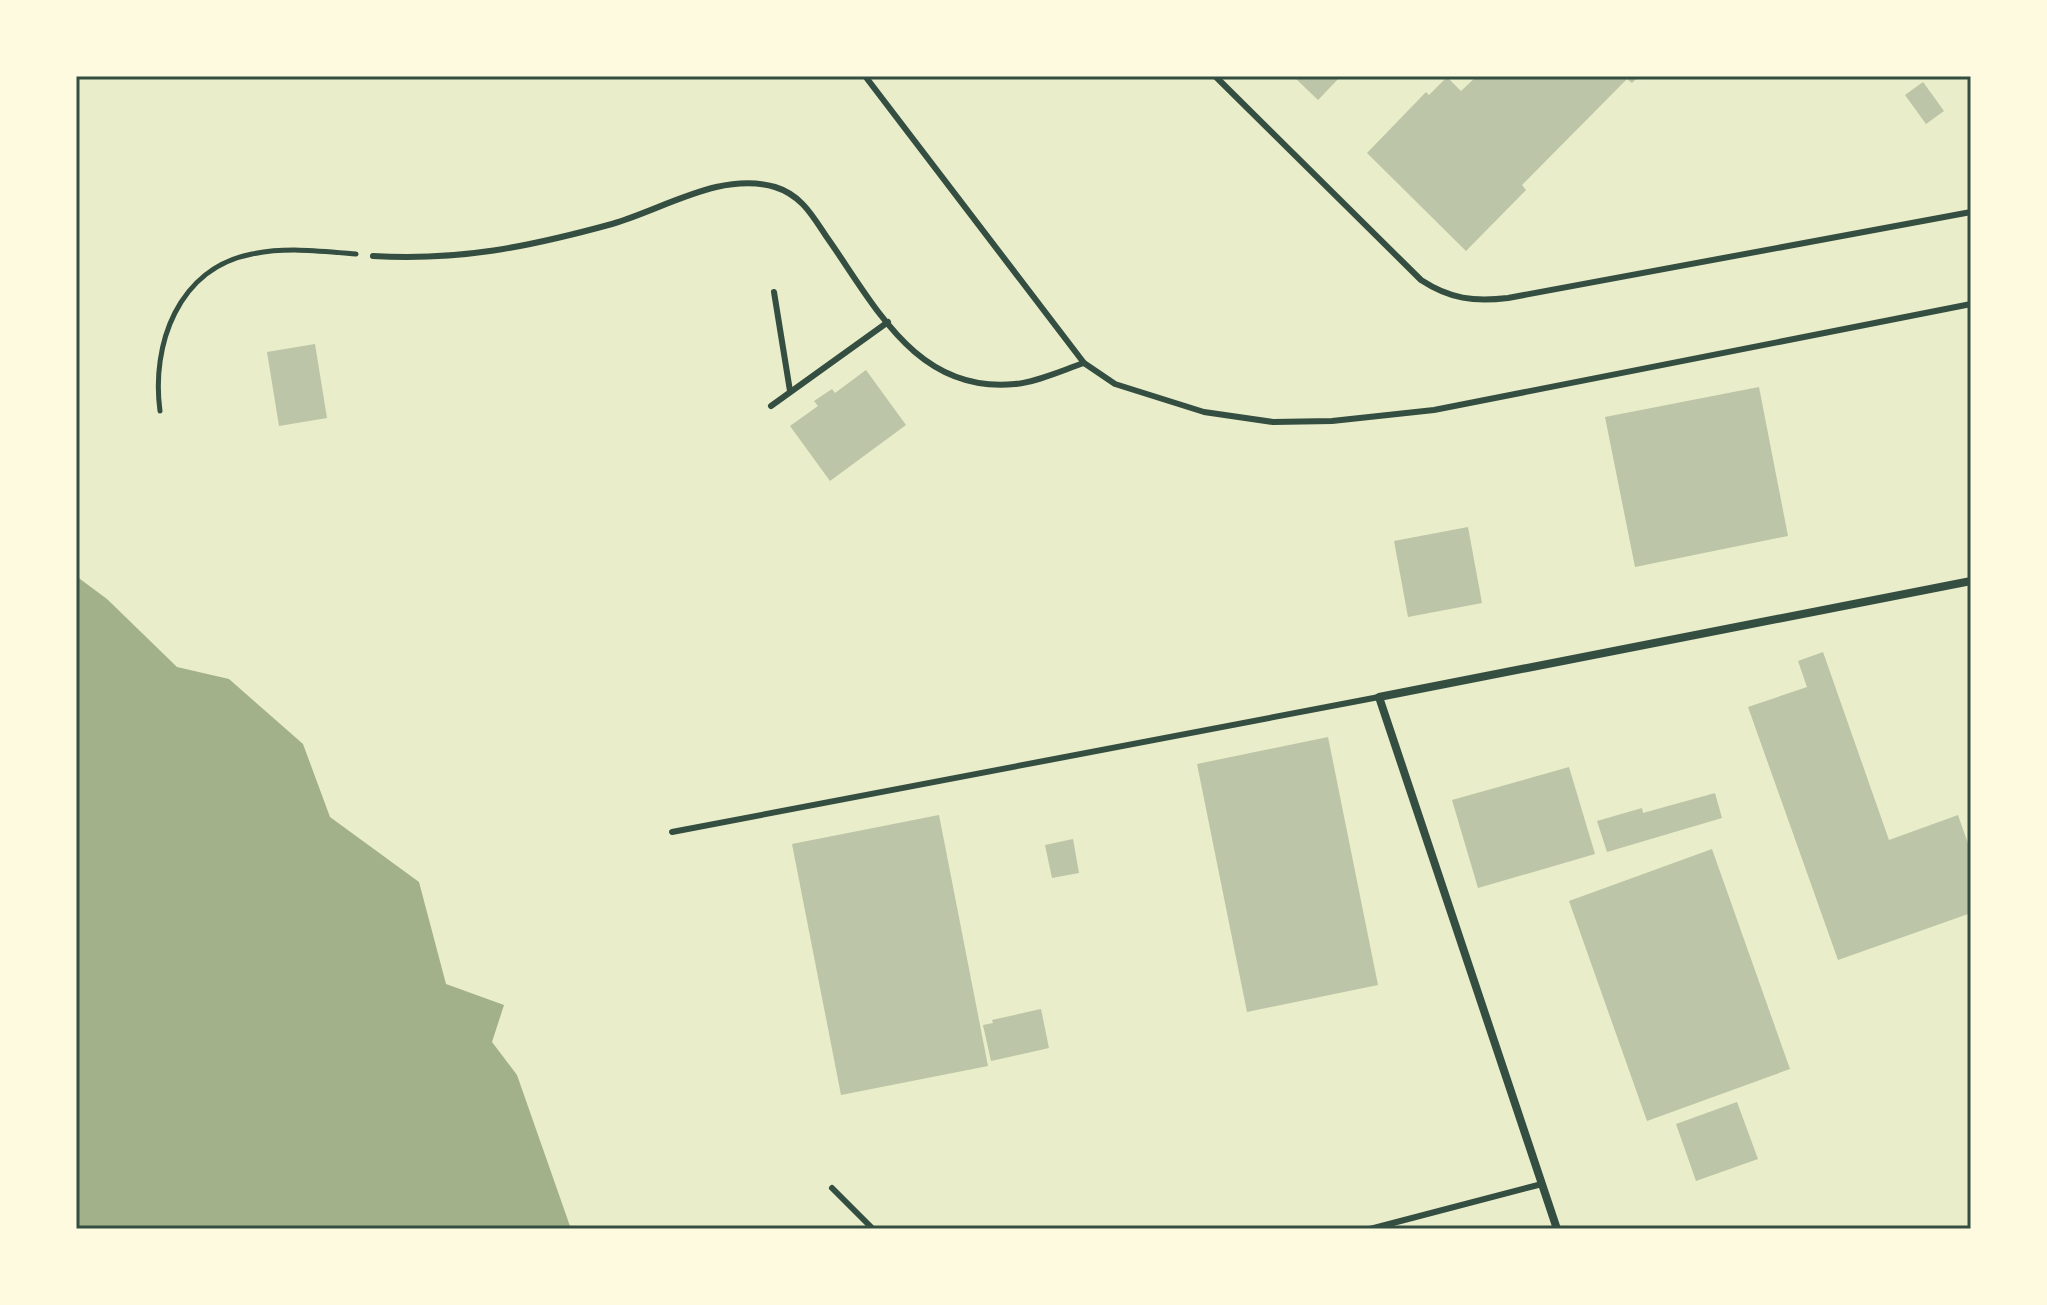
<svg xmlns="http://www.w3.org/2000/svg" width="2047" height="1305" font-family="'Roboto Serif',serif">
	<rect width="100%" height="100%" fill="#e9edc9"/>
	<!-- water -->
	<path fill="#a3b18a" d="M76,576L107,599L177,667L229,679L303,744L330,817L419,882L446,984L504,1005L492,1042L517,1075L571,1229H76Z"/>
	<!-- building -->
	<g fill="#bcc5a7">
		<path d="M1293,76H1341L1318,100Z"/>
		<path d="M1477,76H1639L1632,83L1627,79L1522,185L1526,190L1466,251L1367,153L1426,92L1429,95L1447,77L1461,91Z"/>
		<path d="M1923,82L1944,111L1926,124L1905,95Z"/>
		<path d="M315,344L327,418L279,426L267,352Z"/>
		<path d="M866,370L906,425L830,481L790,426L818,406L814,401L832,389L835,393Z"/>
		<path d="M1759,387L1788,536L1635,567L1605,417Z"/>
		<path d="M1468,527L1482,603L1408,617L1394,541Z"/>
		<path d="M1823,652L1889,840L1958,815L1971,852V913L1838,960L1748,707L1807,687L1798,661Z"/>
		<path d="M1328,737L1378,985L1247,1012L1197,764Z"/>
		<path d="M1569,767L1595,854L1478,888L1452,800Z"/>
		<path d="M1715,793L1722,818L1607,852L1597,821L1642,808L1643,813Z"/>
		<path d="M939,815L988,1066L841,1095L792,844Z"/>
		<path d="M1073,839L1079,873L1052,878L1045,845Z"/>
		<path d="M1712,849L1790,1069L1647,1121L1569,901Z"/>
		<path d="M1041,1009L1049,1048L991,1061L983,1025L993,1023L992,1020Z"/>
		<path d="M1737,1102L1758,1159L1696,1181L1676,1124Z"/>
	</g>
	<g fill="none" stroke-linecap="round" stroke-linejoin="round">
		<!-- path -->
		<path stroke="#344e41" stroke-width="5" d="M160,411C151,345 178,268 252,254C286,247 321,251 356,254"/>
		<!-- service -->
		<g stroke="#344e41" stroke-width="6">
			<path d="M865,76L1084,363L1115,384L1204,412L1273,422L1332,421L1434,410L1971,304"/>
			<path d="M1215,76L1421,280C1450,299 1474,302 1508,298L1971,212"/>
			<path d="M373,256C460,261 528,247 612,224C664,209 721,171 775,187C801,195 812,215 826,236C875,305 916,394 1015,384C1037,382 1063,370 1084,363"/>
			<path d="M774,292L790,391"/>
			<path d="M771,406L888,322"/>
			<path d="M672,832L1379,697"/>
			<path d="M832,1188L873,1229"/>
			<path d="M1370,1229L1542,1184"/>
		</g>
		<!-- minor -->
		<path stroke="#344e41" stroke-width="8" d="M1557,1229L1379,697L1971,581"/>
	</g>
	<!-- border -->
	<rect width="2047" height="1305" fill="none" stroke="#fefae0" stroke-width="156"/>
	<rect x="78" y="78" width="1891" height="1149" fill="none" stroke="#344e41" stroke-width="3"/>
</svg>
